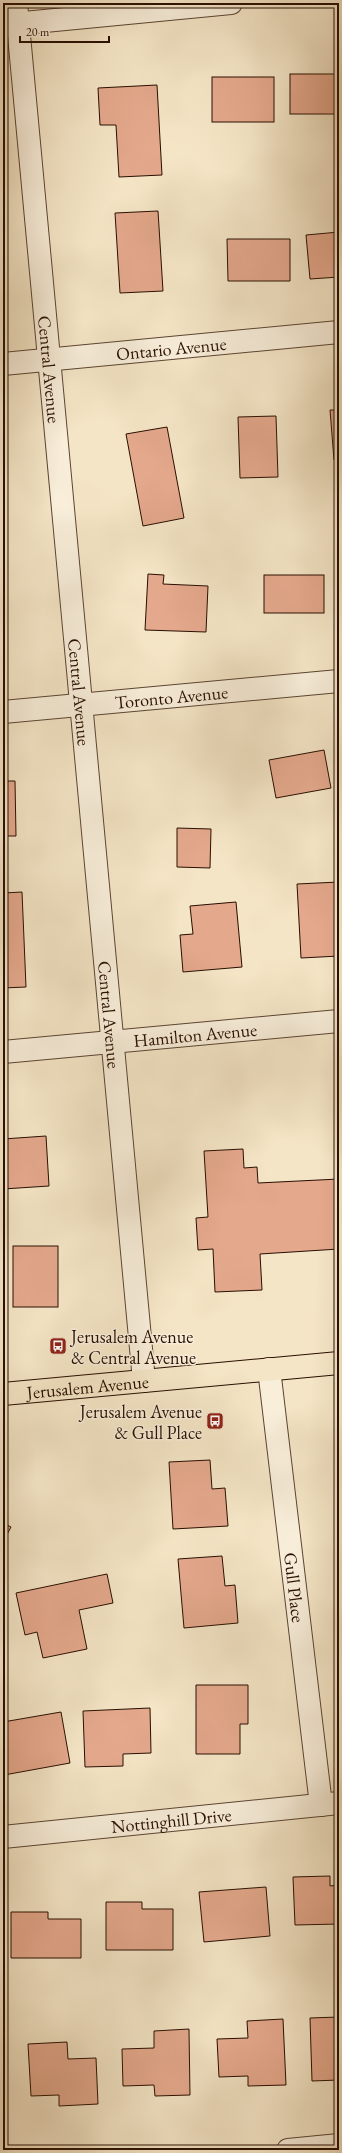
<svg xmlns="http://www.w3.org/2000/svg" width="342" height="2153" font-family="'EB Garamond',serif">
	<rect width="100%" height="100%" fill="#f4e5c6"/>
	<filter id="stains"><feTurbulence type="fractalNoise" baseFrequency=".005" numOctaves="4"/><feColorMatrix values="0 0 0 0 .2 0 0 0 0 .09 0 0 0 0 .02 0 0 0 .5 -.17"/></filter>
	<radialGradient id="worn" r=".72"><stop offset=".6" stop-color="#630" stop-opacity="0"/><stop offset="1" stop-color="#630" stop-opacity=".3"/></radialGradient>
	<!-- building -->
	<g fill="#e4a88c" stroke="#280e00">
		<rect x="290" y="74" width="49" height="40"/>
		<rect x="212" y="77" width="62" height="45"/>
		<path d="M157,85L162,175L119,177L116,125H100L98,88Z"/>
		<path d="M158,211L163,291L120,293L115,213Z"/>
		<path d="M339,232V277L310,279L306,235Z"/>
		<path d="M227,239H290V281H228Z"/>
		<path d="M330,410H339V460H334Z"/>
		<path d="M276,416L278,477L240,478L238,417Z"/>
		<path d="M167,427L184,518L143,526L126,434Z"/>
		<path d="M148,574L164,575L163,584L208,586L206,632L145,630Z"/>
		<rect x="264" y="575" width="60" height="38"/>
		<path d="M324,750L331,788L276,798L269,760Z"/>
		<path d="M3,781H15L16,836H3Z"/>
		<path d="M177,828L211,829L210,868L177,867Z"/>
		<path d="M339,882V956L301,958L297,884Z"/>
		<path d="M22,892L26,987L3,988V893Z"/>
		<path d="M236,902L242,967L183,972L180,935L193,934L190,906Z"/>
		<path d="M335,1098H339V1172Z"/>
		<path d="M46,1136L49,1186L3,1189V1139Z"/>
		<path d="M243,1149L244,1168L257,1167L258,1183L339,1179V1249L260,1254L262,1290L215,1292L213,1249L198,1250L196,1218L208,1217L204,1151Z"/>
		<rect x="13" y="1246" width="45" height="61"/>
		<path d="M210,1460L212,1489L225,1488L228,1526L173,1529L169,1462Z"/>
		<path d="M3,1523L11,1527L3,1542Z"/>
		<path d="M222,1556L225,1586L235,1585L238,1623L184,1628L178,1559Z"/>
		<path d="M107,1574L113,1603L79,1610L87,1649L43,1658L37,1632L25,1635L16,1593Z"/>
		<path d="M196,1685H248V1724H240V1754H196Z"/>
		<path d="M150,1708L151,1753L123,1754V1766L85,1767L83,1711Z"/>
		<path d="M61,1712L70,1763L4,1775L3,1722Z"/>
		<path d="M330,1876V1886L339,1885V1924L295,1925L293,1877Z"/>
		<path d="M266,1887L270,1936L204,1942L199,1892Z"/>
		<path d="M106,1902H142V1909H173V1950H106Z"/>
		<path d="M11,1912H48V1919H81V1958H11Z"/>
		<path d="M339,2017V2080L312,2081L310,2018Z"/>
		<path d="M283,2019L286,2085L248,2086V2076L219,2077L217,2039L248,2038L247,2021Z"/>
		<path d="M189,2029L190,2095L155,2096L154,2085L123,2086L122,2049L154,2048V2031Z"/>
		<path d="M67,2042L68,2059L96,2058L98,2104L59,2106V2095L31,2096L28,2044Z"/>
	</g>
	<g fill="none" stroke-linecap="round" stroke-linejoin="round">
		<defs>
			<g id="minor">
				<path id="s1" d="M16,3L144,1381"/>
				<path d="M3,25L231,3"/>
				<path id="s2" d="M3,364L339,332"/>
				<path id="s3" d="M3,712L339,681"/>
				<path id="s4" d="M3,1052L339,1021"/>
				<path id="s5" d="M269,1369L321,1805"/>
				<path id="s6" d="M3,1837L339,1803"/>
				<path d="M288,2150L339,2145"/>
			</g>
			<g id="major">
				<path id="s7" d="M3,1394L339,1363"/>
			</g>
		</defs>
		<!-- minor casing -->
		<use href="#minor" stroke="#5b4432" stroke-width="24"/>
		<!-- major casing -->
		<use href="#major" stroke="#280e00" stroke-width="24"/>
		<!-- minor -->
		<use href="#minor" stroke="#f8eeda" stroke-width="22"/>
		<!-- major -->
		<use href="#major" stroke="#f4e5c6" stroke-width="22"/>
	</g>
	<!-- icons -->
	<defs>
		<symbol id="bus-square" viewBox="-11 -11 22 22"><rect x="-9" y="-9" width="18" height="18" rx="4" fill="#8f2418" stroke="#f8eeda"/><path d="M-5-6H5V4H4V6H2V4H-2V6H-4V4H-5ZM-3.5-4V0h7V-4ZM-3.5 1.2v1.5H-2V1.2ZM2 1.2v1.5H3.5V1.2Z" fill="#fff"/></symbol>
	</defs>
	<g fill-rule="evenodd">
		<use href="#bus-square" x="48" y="1336" width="20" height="20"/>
		<use href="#bus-square" x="205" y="1411" width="20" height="20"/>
	</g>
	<g text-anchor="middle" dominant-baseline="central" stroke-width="3" stroke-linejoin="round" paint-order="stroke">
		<!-- street labels -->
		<g font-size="18" fill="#280e00" stroke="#f8eeda">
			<text stroke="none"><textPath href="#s2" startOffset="169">Ontario Avenue</textPath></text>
			<text stroke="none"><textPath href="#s1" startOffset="368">Central Avenue</textPath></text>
			<text stroke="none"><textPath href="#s1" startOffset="692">Central Avenue</textPath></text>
			<text stroke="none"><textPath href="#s3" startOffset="169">Toronto Avenue</textPath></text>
			<text stroke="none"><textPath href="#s1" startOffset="1016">Central Avenue</textPath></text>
			<text stroke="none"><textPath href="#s4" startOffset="193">Hamilton Avenue</textPath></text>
			<text stroke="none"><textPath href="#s7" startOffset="85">Jerusalem Avenue</textPath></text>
			<text stroke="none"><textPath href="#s5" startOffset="220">Gull Place</textPath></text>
			<text stroke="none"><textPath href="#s6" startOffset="169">Nottinghill Drive</textPath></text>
		</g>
		<!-- poi labels -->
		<g font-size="18" fill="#280e00" stroke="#f8eeda" text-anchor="start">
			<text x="71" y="1336">Jerusalem Avenue<tspan x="71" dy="21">&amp; Central Avenue</tspan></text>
			<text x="202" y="1411" text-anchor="end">Jerusalem Avenue<tspan x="202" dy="21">&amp; Gull Place</tspan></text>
		</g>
	</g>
	<!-- margin -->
	<rect width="342" height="2153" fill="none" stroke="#f4e5c6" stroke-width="16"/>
	<rect x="4" y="4" width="334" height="2145" fill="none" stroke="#280e00" stroke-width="2"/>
	<rect x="8" y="8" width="326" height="2137" fill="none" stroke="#280e00"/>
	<!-- scale -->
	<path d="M20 36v6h89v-6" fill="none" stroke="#280e00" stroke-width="2"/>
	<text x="26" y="36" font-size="12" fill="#280e00" stroke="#f8eeda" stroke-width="3" paint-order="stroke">20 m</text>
	<rect width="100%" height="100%" filter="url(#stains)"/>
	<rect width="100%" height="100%" fill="url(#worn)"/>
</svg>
